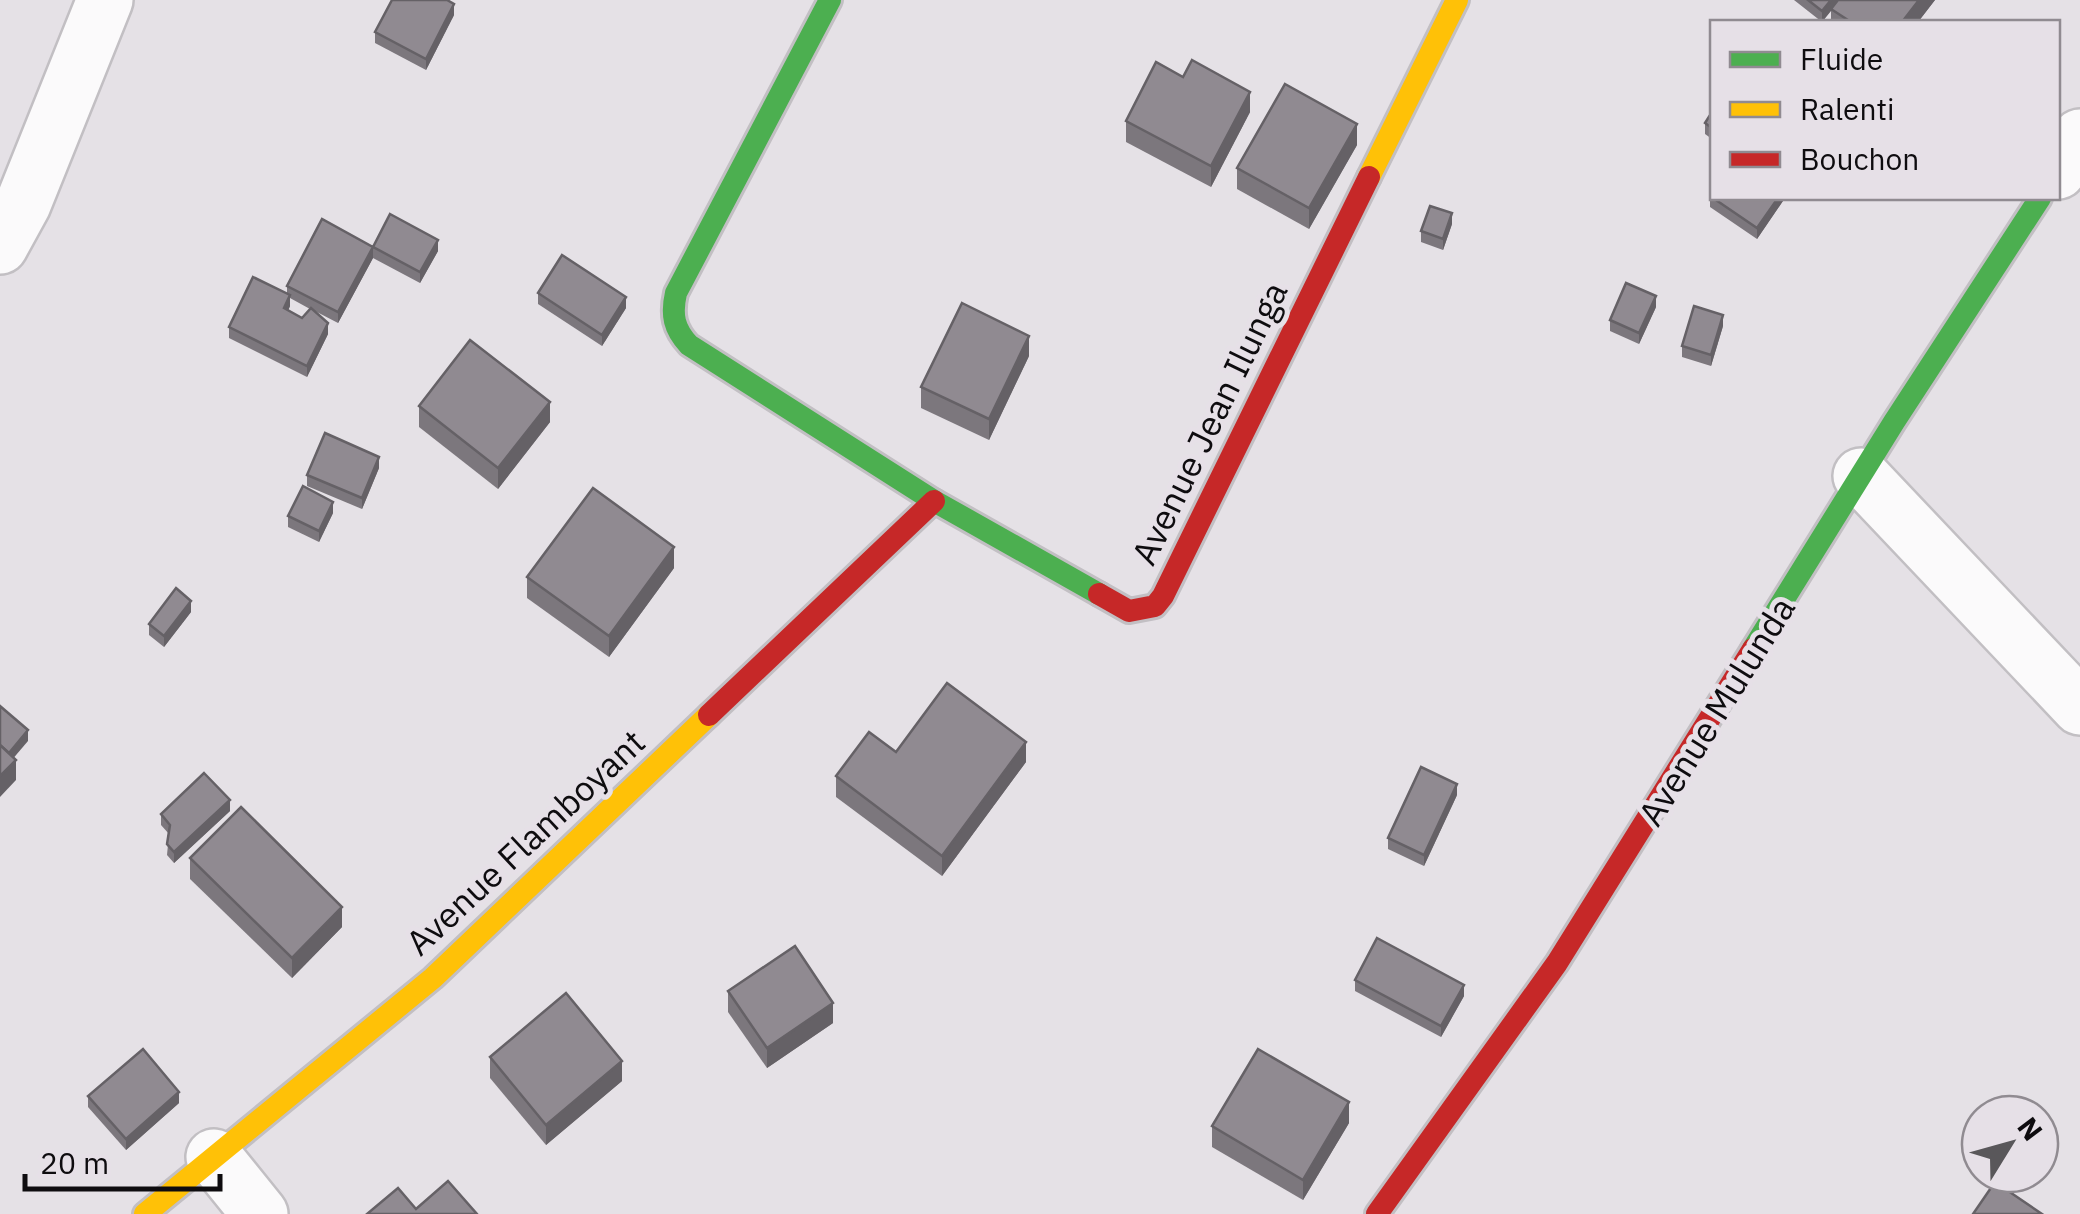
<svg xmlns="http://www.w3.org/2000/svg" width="2080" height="1214" font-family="'IBM Plex Sans',sans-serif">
	<rect width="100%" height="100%" fill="#e5e1e6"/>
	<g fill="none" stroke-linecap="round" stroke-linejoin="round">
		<defs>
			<g id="street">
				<path d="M2058,171L2080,137"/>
				<path d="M0,246L23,204L105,0"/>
				<path d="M1861,476L2080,707"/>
				<path d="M214,1157L260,1214"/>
			</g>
			<g id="fast">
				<path d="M830,0L676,293C671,315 674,329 689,345L934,501L1099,594"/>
				<path d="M1753,649L1894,422L2040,198"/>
			</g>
			<g id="slow">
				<path d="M1369,177L1457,0"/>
				<path d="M145,1214L433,978L709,715"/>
			</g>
			<g id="jam">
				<path d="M1099,594L1129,611L1155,606L1163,596L1369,177"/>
				<path d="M709,715L934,501"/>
				<path d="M1377,1214L1557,963L1753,649"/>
			</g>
		</defs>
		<!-- street casing -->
		<use href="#street" stroke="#c2bfc3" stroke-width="60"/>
		<!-- fast casing -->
		<use href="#fast" stroke="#c2bfc3" stroke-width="28"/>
		<!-- slow casing -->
		<use href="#slow" stroke="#c2bfc3" stroke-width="28"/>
		<!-- jam casing -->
		<use href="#jam" stroke="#c2bfc3" stroke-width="28"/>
		<!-- street -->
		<use href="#street" stroke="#fbfafb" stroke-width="55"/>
		<!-- fast -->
		<use href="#fast" stroke="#4caf50" stroke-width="22"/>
		<!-- slow -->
		<use href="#slow" stroke="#ffc107" stroke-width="22"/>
		<!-- jam -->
		<use href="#jam" stroke="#c62828" stroke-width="22"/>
	</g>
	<!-- wall -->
	<g fill="#7c777d" fill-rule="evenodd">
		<path d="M1794,0H1935L1918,22H1831V10L1822,22Z"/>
		<path d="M454,15L426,70L375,43V32Z"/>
		<path d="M1250,112L1211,187L1126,142V121Z"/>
		<path d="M1712,112V139L1705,134V123Z"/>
		<path d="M1357,145L1309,229L1237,189V168Z"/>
		<path d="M1710,196L1712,198H1785L1757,239L1710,207Z"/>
		<path d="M1452,224L1443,250L1421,242V231Z"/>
		<path d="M373,247L438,251L420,283L373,258L338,323L313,310L328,334L307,377L229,338V327L287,294V286ZM290,298L310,309L302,318L288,311L290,306Z"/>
		<path d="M538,293L626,308L602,346L538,304Z"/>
		<path d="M1656,307L1639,344L1610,331V320Z"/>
		<path d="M1723,326L1711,366L1682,357V346Z"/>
		<path d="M1029,356L989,440L921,408V387Z"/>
		<path d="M419,406L550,422L498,489L419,427Z"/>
		<path d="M379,468L362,509L307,486V475Z"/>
		<path d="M333,513L319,542L288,527V516Z"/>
		<path d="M674,568L609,657L527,598V577Z"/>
		<path d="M191,612L164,647L149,635V624Z"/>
		<path d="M1026,762L942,876L836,797V776Z"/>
		<path d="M1457,795L1424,866L1388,849V838Z"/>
		<path d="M230,811L174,863L167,855L169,834L161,825V814Z"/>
		<path d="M190,858L342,927L292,978L190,879Z"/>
		<path d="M1355,980L1464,996L1441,1037L1355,991Z"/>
		<path d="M728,991L833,1023L767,1068L728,1012Z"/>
		<path d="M490,1057L622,1081L546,1145L490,1078Z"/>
		<path d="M88,1096L179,1103L126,1150L88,1107Z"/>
		<path d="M1349,1123L1303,1200L1212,1147V1126Z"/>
	</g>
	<!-- shaded-wall -->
	<g fill="#656166">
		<path d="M1831,0H1840L1822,22V11Z"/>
		<path d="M1919,0H1935L1918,22H1902Z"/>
		<path d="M454,4V15L426,70V59Z"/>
		<path d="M1250,92V112L1211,187V166Z"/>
		<path d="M1357,124V145L1309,229V208Z"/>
		<path d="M1778,198H1785L1757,239V228Z"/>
		<path d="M1452,213V224L1443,250V239Z"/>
		<path d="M438,240V251L420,283V272Z"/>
		<path d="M373,247V258L338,323V312Z"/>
		<path d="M290,295V306L284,319V308Z"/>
		<path d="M1656,296V307L1639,344V333Z"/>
		<path d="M626,297V308L602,346V335Z"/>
		<path d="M1723,315V326L1711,366V355Z"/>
		<path d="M328,323V334L307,377V366Z"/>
		<path d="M1029,336V356L989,440V419Z"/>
		<path d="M550,402V422L498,489V468Z"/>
		<path d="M379,457V468L362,509V498Z"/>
		<path d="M333,502V513L319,542V531Z"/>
		<path d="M674,547V568L609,657V636Z"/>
		<path d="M191,601V612L164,647V636Z"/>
		<path d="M28,730V741L5,768V757Z"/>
		<path d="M1026,742V762L942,876V856Z"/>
		<path d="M16,760V780L0,797V776Z"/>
		<path d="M1457,784V795L1424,866V855Z"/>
		<path d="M230,800V811L174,863V852Z"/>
		<path d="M342,907V927L292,978V958Z"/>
		<path d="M1464,985V996L1441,1037V1026Z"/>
		<path d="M833,1003V1023L767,1068V1048Z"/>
		<path d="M622,1061V1081L546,1145V1125Z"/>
		<path d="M179,1092V1103L126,1150V1139Z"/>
		<path d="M1349,1102V1123L1303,1200V1180Z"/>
	</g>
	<!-- building -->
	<g fill="#908a91" stroke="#656166" stroke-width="2.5">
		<path d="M392,0H447L454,4L426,59L375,32Z"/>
		<path d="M1808,0H1831L1822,11Z"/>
		<path d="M1838,0H1919L1902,22H1851L1831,9Z"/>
		<path d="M1192,60L1250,92L1211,166L1126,121L1156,62L1183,77Z"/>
		<path d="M1285,84L1357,124L1309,208L1237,168Z"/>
		<path d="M1712,112V128L1705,123Z"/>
		<path d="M1713,198H1778L1757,228Z"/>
		<path d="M1430,206L1452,213L1443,239L1421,231Z"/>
		<path d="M390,214L438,240L420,272L373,247L338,312L287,286L322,219L373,247Z"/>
		<path d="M562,255L626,297L602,335L538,293Z"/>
		<path d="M253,277L290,295L284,308L302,318L311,308L328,323L307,366L229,327Z"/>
		<path d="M1626,283L1656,296L1639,333L1610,320Z"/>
		<path d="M962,303L1029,336L989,419L921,387Z"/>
		<path d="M1694,306L1723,315L1711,355L1682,346Z"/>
		<path d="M470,340L550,402L498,468L419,406Z"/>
		<path d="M325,433L379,457L362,498L307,475Z"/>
		<path d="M303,486L333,502L319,531L288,516Z"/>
		<path d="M593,488L674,547L609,636L527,577Z"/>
		<path d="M176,588L191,601L164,636L149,624Z"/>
		<path d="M947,683L1026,742L942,856L836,776L869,732L896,752Z"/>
		<path d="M0,706L28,730L9,753L0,745Z"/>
		<path d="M0,745L16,760L0,776Z"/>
		<path d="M1421,767L1457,784L1424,855L1388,838Z"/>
		<path d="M204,773L230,800L174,852L167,844L170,825L161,814Z"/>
		<path d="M241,807L342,907L292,958L190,858Z"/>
		<path d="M1377,938L1464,985L1441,1026L1355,980Z"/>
		<path d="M795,946L833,1003L767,1048L728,991Z"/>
		<path d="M566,993L622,1061L546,1125L490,1057Z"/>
		<path d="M143,1049L179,1092L126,1139L88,1096Z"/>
		<path d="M1258,1049L1349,1102L1303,1180L1212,1126Z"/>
		<path d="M448,1181L477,1214H367L398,1188L416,1209Z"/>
		<path d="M1995,1182L2042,1214H1973Z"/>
	</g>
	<g text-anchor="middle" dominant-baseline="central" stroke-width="10" stroke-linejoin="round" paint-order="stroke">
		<!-- street labels -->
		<g font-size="35" fill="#0e0c0f" stroke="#e6e0e7">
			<text transform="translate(1209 423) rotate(-64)">Avenue Jean Ilunga</text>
			<text transform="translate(1716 711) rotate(-58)">Avenue Mulunda</text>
			<text transform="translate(525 842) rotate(-43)">Avenue Flamboyant</text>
		</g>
	</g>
	<!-- legend -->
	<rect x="1710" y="20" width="350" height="180" fill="#e6e0e7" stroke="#908b91" stroke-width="2.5"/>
	<rect x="1730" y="52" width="50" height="15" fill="#4caf50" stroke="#908b91" stroke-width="2.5"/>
	<text x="1800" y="70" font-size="30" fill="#0e0c0f">Fluide</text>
	<rect x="1730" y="102" width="50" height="15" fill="#ffc107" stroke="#908b91" stroke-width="2.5"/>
	<text x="1800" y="120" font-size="30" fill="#0e0c0f">Ralenti</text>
	<rect x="1730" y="152" width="50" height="15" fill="#c62828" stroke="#908b91" stroke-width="2.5"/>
	<text x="1800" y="170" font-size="30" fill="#0e0c0f">Bouchon</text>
	<!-- north arrow -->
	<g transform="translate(2010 1144) rotate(53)"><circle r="48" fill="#e6e0e7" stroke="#908b91" stroke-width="2.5"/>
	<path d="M0-8L18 38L0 25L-18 38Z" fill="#59575a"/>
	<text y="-15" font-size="28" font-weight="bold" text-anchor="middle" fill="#0e0c0f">N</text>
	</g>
	<!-- scale -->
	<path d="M25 1174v15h195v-15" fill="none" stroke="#0e0c0f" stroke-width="5"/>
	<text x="40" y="1174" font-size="30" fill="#0e0c0f" stroke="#e6e0e7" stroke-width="8" paint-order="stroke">20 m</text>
</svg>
